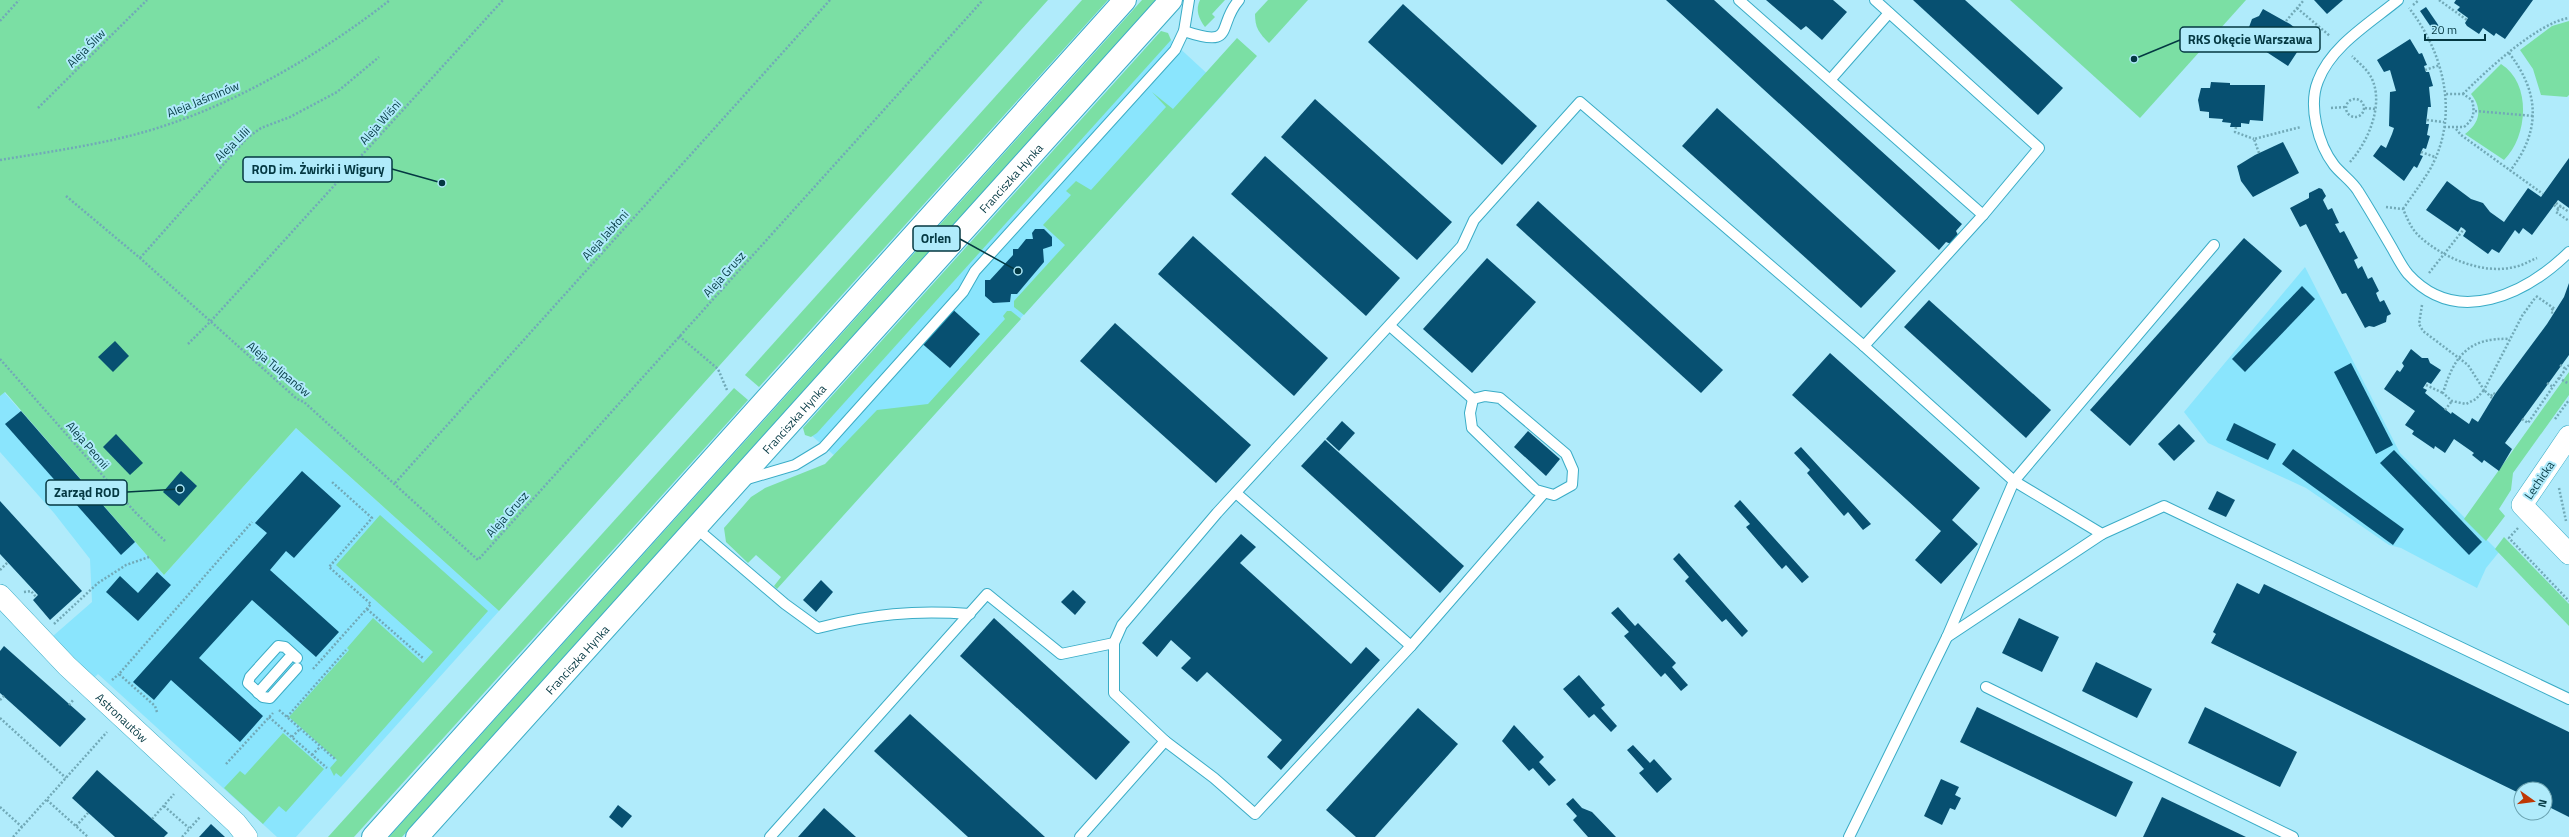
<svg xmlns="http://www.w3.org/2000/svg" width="2569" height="837" font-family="'Titillium Web',sans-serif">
	<rect width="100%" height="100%" fill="#b0ebfb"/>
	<!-- built -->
	<g fill="#8ae5fd">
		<path d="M1161,31L1226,91L869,486L803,428Z"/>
		<path d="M2305,267L2400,453L2499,552L2486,568L2477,588L2401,548L2389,545L2306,488L2208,443L2184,412Z"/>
		<path d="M4,392L164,575L296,428L499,611L296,837H277L98,674L94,678L53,636L92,602L90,559L54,513L0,452V396Z"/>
	</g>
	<!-- green -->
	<g fill="#7bdfa4">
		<path d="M0,0H1048L499,611L296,428L164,575L5,392L0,396Z"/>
		<path d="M1082,0H1108L759,387L745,375Z"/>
		<path d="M1142,0H1156L402,837H389Z"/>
		<path d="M1200,0H1225L1212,14L1215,17L1205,27C1199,19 1195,10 1200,0Z"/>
		<path d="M1268,0H1308L1269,43C1259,33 1255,28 1255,14Z"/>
		<path d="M2010,0H2246L2140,118Z"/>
		<path d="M2569,21V95L2567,97L2541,95L2533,69L2520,50L2552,26Z"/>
		<path d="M1161,31L1168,33L1171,40L817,433L811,437L805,435L803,428Z"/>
		<path d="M1237,38L1257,56L1024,315L1014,307V301L1065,245L1043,225L1071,195L1066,191L1076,181L1091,190L1166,107L1152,92L1173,109Z"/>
		<path d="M2501,64C2532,83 2528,137 2504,160L2465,134C2480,123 2483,109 2471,94Z"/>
		<path d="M1007,311H1011L1021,319L777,589L774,586L781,577L756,555L748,563L726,542L724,528L751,497L765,488L825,464L877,410L928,404L1005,319L1003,316Z"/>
		<path d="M2569,372V395L2513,473L2511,490L2499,509L2505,516L2486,541L2464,519Z"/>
		<path d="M734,388L748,400L354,837H328Z"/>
		<path d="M380,515L488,611L341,777L336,773L334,776L330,768L337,760L289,717L349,650L347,648L373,618L423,663L433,652L336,565Z"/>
		<path d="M2504,537L2569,604V626L2495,549Z"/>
		<path d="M283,733L324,769L286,812L279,806L263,824L224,788L240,771L245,775Z"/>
	</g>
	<!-- building -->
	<g fill="#075071">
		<path d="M1666,0H1714L1962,224L1956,231L1958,235L1951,244L1946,242L1939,250Z"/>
		<path d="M1766,0H1833L1847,12L1822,40L1806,26L1801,30Z"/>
		<path d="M1913,0H1965L2063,88L2038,115Z"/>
		<path d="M2314,0H2343L2327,14Z"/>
		<path d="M2456,0H2533L2505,39L2496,33L2494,36L2483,28L2479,34L2467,26L2465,23L2468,18L2457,10L2460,7L2454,3Z"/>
		<path d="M1403,4L1537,126L1502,165L1368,42Z"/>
		<path d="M2426,7L2441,29L2435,33L2420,11Z"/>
		<path d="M2263,9L2290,24L2307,37L2288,66L2245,38L2252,19L2259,16Z"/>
		<path d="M2410,39L2419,54L2422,53L2427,65L2424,66L2426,72H2429L2433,86L2429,87L2431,107H2428L2426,124H2429L2427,135L2430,136L2426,149L2423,148L2420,155L2423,156L2417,168L2414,166L2404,181L2373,156L2381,145L2386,148L2392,134L2394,128L2389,126L2390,92L2396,91L2390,70L2384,72L2377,60Z"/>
		<path d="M2211,82L2230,83V85H2265L2263,121L2250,120L2249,124L2241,123V127H2230L2231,123L2222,122L2223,119L2209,118V112L2200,111L2198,100L2201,88H2210Z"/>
		<path d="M1315,99L1452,222L1417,260L1281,137Z"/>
		<path d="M1717,108L1896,271L1861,308L1682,146Z"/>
		<path d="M2283,142L2299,173L2253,197L2241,181L2237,166L2255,155Z"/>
		<path d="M1265,156L1400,278L1366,316L1231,194Z"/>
		<path d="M2569,158V208L2558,200L2532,235L2523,228L2519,234L2515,230L2499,253L2492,249L2488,254L2463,236L2466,231L2464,229L2461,227L2458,232L2426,210L2447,181L2471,199L2483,203L2490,212L2504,222L2528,188L2541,197Z"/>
		<path d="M2319,188L2322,189L2326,196L2323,200L2328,210L2332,208L2339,223L2335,224L2340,233L2344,231L2358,258L2354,260L2358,269L2362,266L2368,279L2372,277L2379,291L2376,293L2378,298L2380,302L2384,300L2391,314L2387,316L2386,322L2374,327L2369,326L2365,328L2346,293L2342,294L2306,224L2300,227L2290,208L2309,198V193Z"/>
		<path d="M1538,201L1723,370L1701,393L1516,225Z"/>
		<path d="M1035,229H1044L1052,237V246L1043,249L1044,262L1017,294H1011L1010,302L993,303L985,296V280H990L1013,255V249H1018L1026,239H1033L1032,233Z"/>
		<path d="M1193,236L1328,358L1294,396L1158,274Z"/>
		<path d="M2244,238L2282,271L2130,446L2090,410Z"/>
		<path d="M1487,258L1536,302L1472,373L1423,329Z"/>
		<path d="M2569,283V355L2505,443L2512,449L2499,471L2484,460L2482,463L2472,455L2474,453L2454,439L2445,453L2435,446L2434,449L2412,434L2414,431L2405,425L2415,411L2384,389L2397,370L2400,372L2404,366L2402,363L2411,349L2422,358H2428L2430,363L2441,370L2431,384L2427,382L2423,388L2427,390L2425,393L2451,414L2452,412L2469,424L2472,418L2478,422L2495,394L2547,324L2564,297Z"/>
		<path d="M2302,286L2315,299L2245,372L2232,359Z"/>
		<path d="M1929,300L2051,410L2026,438L1904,327Z"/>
		<path d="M949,306L980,334L950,368L918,340Z"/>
		<path d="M1115,323L1251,445L1216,483L1080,361Z"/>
		<path d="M115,341L129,356L113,372L98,357Z"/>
		<path d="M1830,353L1980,488L1952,520L1978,544L1941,584L1915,560L1941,531L1792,395Z"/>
		<path d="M2351,363L2393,445L2376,454L2334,372Z"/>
		<path d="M21,411L135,542L121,555L5,424Z"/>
		<path d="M1342,421L1355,433L1339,451L1326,439Z"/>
		<path d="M2234,423L2276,444L2268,460L2226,440Z"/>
		<path d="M2179,424L2195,441L2174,461L2158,444Z"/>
		<path d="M1528,431L1560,459L1546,476L1514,447Z"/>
		<path d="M116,434L143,463L130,475L103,447Z"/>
		<path d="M1325,440L1464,566L1440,593L1301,466Z"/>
		<path d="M1801,447L1871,524L1863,530L1848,512L1844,516L1807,473L1810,470L1794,453Z"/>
		<path d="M2293,449L2404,529L2393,545L2282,464Z"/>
		<path d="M2394,450L2482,542L2469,555L2380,463Z"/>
		<path d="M181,471L197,486L179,506L163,492Z"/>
		<path d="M302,471L341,506L294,558L286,551L270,570L339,632L316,657L252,600L199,658L263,716L240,742L171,680L154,700L133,682L267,533L255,523Z"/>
		<path d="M2217,491L2235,500L2226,517L2208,509Z"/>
		<path d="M1740,500L1809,577L1802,583L1786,565L1782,569L1746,527L1750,524L1734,506Z"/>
		<path d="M0,501L82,591L50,620L33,600L38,595L0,554Z"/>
		<path d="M1241,534L1256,547L1240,563L1351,664L1366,647L1380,660L1281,770L1267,757L1282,740L1207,672L1197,682L1181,668L1191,658L1171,640L1157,657L1142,643Z"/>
		<path d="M1679,553L1748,631L1742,637L1726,619L1722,622L1685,581L1689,577L1673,559Z"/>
		<path d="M157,572L171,585L138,621L106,592L120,576L138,593Z"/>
		<path d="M821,580L833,592L816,612L803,600Z"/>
		<path d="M2237,583L2259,594L2264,584L2569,732V817L2545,805V789H2521V794L2211,643L2216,634L2213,632Z"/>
		<path d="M1073,590L1086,602L1075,615L1061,602Z"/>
		<path d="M1618,607L1635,626L1638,623L1676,663L1672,667L1688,685L1681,691L1665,673L1661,677L1624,636L1629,632L1611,613Z"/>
		<path d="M994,618L1130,742L1096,780L960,656Z"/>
		<path d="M2019,618L2059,637L2042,672L2002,653Z"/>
		<path d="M4,646L86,719L60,747L0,693V651Z"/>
		<path d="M2096,662L2152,689L2137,718L2082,691Z"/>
		<path d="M1579,675L1605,705L1601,708L1617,726L1611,732L1594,714L1589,718L1563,689Z"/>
		<path d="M1977,707L2133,782L2116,817L1960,742Z"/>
		<path d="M2205,707L2297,752L2280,787L2188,743Z"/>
		<path d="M1418,708L1458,744L1375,837H1356L1326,810Z"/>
		<path d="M910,714L1045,837H968L874,751Z"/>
		<path d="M1514,725L1544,757L1539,762L1556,780L1549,786L1533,768L1529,771L1502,741Z"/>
		<path d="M1633,745L1650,763L1654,759L1672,779L1657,793L1639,773L1644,769L1627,750Z"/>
		<path d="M97,770L168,833L164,837H115L72,798Z"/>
		<path d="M1941,779L1959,787L1955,795L1961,798L1955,810L1950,808L1942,825L1924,816Z"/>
		<path d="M2162,797L2246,837H2143Z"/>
		<path d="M1573,798L1582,808L1592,812L1616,837H1588L1573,820L1577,816L1566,804Z"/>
		<path d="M618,805L632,816L622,828L609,817Z"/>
		<path d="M824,808L856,837H798Z"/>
		<path d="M211,824L225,837H199Z"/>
	</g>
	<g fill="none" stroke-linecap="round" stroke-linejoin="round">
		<defs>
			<g id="service">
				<path d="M1739,0L1983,215"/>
				<path d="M2398,0C2370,23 2331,46 2318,81C2308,106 2318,144 2334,165C2341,174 2352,181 2358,191C2370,210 2381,229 2392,248C2397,257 2402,267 2408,274C2457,328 2526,294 2569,252"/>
				<path d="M1184,31C1237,49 1216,26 1239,0"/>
				<path d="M1831,79L1889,13"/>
				<path d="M1390,326L1473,399"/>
				<path d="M1864,346L1983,215L2039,148L1875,0"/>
				<path d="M1485,396L1500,398L1566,454L1573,470L1572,485L1554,495L1536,490L1472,428L1470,413L1473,399Z"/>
				<path d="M744,480L795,465L823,448L963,292L975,271L1175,50L1184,31L1189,0"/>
				<path d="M696,528L785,604L818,628C872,614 914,610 970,614"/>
				<path d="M1947,637L2102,534"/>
				<path d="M1411,646L1544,493"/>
				<path d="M297,658L285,647L278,646L250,677L248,683L263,697L270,698L297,668"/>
				<path d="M1986,687L2293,837"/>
				<path d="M258,693L289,658"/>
				<path d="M1165,741L1214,778L1255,814L1411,646L1236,493"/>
				<path d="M770,837L987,594L1061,654L1114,643"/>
				<path d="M1080,837L1165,741L1114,693V643L1122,625L1217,513L1462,246L1474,220L1580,102L1864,346L2014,481L2102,534L2164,506L2569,699"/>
				<path d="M1849,837L1947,637L2014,481L2214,245"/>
			</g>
			<g id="minor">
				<path d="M2569,436L2522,505L2569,554"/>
				<path id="s1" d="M0,595L67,666L236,823L247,837"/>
			</g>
			<g id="primary">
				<path d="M373,837L1125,0"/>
				<path id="s2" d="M417,837L1171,0"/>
			</g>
		</defs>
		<!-- service casing -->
		<use href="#service" stroke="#3aacc6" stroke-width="12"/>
		<!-- minor casing -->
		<use href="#minor" stroke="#3aacc6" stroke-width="22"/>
		<!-- primary casing -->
		<use href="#primary" stroke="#3aacc6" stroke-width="24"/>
		<!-- path -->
		<g stroke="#71a9b7" stroke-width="2.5" stroke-dasharray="2 2" stroke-linecap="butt">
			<path d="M2439,0L2467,20"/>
			<path d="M2413,5L2419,0"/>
			<path d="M2297,8L2330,36"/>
			<path d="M0,21L19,0"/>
			<path d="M2286,21L2304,0"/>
			<path d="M2509,53C2540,93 2541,131 2510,171"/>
			<path d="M2425,70L2440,65"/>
			<path d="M2463,94C2486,71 2537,23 2569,18"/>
			<circle cx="2355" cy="108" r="9"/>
			<path d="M38,108L147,0"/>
			<path d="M2331,108L2345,107"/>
			<path d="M2365,108L2375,109"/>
			<path d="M2475,111L2534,116"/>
			<path d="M2427,120L2444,122"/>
			<path d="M2236,127L2235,132L2254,139"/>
			<path d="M2444,127H2464C2474,119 2475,112 2472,100L2463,94H2446"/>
			<path d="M2456,129L2461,135L2543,194"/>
			<path d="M2421,152L2435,157"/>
			<path d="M2259,153L2254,139L2301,127"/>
			<path d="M0,160C42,153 84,147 125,137C218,115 316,58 390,0"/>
			<path d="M2350,162C2368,142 2384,105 2372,79C2368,70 2359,63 2352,56"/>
			<path d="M66,196L140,258L297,399L304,402L478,560L983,0"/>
			<path d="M2556,203L2569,212"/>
			<path d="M2554,205L2559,209"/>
			<path d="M2561,206L2556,212L2569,221"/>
			<path d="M2386,207L2403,209C2407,218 2411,228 2418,235C2441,257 2482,275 2514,267C2522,266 2529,261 2537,258"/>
			<path d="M2403,209C2412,196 2421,184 2429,171C2460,118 2445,54 2409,8"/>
			<path d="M140,258L247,138L261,128L290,117L337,92L379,57"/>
			<path d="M2429,273L2464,229"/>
			<path d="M2536,296L2555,309"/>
			<path d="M2422,305L2419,324L2423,331L2468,365L2484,390L2522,316L2535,298"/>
			<path d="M2553,313L2551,312L2553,308"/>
			<path d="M679,336L718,369L727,390"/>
			<path d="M188,344L211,321L503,0"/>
			<path d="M0,359L135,512L165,541"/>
			<path d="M2560,365L2566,369"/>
			<path d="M2569,365L2559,378L2569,384"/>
			<path d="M2547,383L2553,387"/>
			<path d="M2426,385L2443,393"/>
			<path d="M2491,396L2493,393L2495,394"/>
			<path d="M2492,398L2484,390L2476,399L2466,404L2452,401L2443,393C2454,356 2469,337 2510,339"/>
			<path d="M2445,410L2452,401"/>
			<path d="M2522,419L2528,423L2559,378"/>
			<path d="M2555,419L2569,400"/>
			<path d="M395,483L830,0"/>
			<path d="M2559,488L2566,521"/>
			<path d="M2518,528L2509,538L2569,601"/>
			<path d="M0,570L7,563"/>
			<path d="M24,592L31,591L36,597"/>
			<path d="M367,609L424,659"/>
			<path d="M54,624L98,583L126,565L149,557"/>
			<path d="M313,669L371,604L329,567L372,518L332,482"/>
			<path d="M112,680L119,674"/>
			<path d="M0,700L4,696"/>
			<path d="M69,705L74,699"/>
			<path d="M279,710L335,759"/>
			<path d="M157,712L155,706L119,674L252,522"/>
			<path d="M269,717L327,768"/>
			<path d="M287,717L346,650"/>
			<path d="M0,718L66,778"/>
			<path d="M292,737L300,729"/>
			<path d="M312,755L320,747"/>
			<path d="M226,764L273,713"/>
			<path d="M47,800L88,837"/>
			<path d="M164,806L189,828"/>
			<path d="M0,807L22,827"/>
			<path d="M152,819L174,794"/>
			<path d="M76,826L88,813"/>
			<path d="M13,837L107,732"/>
			<path d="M182,837L200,817"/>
		</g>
		<!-- service -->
		<use href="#service" stroke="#fff" stroke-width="10"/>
		<!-- minor -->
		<use href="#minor" stroke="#fff" stroke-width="21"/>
		<!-- primary -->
		<use href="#primary" stroke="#fff" stroke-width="22"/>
	</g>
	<g text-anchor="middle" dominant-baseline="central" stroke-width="4" stroke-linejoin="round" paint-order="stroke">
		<!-- street labels -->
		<g font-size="12" fill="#043842" stroke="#b0ebfb">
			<text transform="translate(86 48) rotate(-45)">Aleja Śliw</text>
			<text transform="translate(203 99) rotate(-22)">Aleja Jaśminów</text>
			<text transform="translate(380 122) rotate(-48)">Aleja Wiśni</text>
			<text transform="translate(232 144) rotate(-45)">Aleja Lilii</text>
			<text stroke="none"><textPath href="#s2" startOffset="887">Franciszka Hynka</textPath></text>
			<text transform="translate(605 235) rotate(-48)">Aleja Jabłoni</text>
			<text transform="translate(724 274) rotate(-48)">Aleja Grusz</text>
			<text transform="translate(279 369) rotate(40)">Aleja Tulipanów</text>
			<text stroke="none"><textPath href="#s2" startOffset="563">Franciszka Hynka</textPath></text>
			<text transform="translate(88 445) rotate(49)">Aleja Peonii</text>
			<text transform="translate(2539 480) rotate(-56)">Lechicka</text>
			<text transform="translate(507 514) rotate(-48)">Aleja Grusz</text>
			<text stroke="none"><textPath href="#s2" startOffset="239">Franciszka Hynka</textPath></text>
			<text stroke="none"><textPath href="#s1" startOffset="173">Astronautów</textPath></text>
		</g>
	</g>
	<!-- callouts -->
	<path fill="none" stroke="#043842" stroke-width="1.5" d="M2134 59L2180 40M442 183L392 169M1018 271L960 239M180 489L127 492"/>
	<g fill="#043842" stroke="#b0ebfb" stroke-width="1.5">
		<circle cx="2134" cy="59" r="4"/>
		<circle cx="442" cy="183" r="4"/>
		<circle cx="1018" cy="271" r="4"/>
		<circle cx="180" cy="489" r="4"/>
	</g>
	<g fill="#b0ebfb" stroke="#043842" stroke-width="1.5">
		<rect x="2180" y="27" width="140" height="25" rx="4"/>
		<rect x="243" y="157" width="149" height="25" rx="4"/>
		<rect x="913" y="226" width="47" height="25" rx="4"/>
		<rect x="46" y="480" width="81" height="25" rx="4"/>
	</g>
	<g font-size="13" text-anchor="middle" font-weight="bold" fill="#043842">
		<text x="2250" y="44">RKS Okęcie Warszawa</text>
		<text x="318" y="174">ROD im. Żwirki i Wigury</text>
		<text x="936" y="243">Orlen</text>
		<text x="87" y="497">Zarząd ROD</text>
	</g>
	<!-- north arrow -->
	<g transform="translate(2533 801) rotate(104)"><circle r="19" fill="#b0ebfb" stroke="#6ba3b1"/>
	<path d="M0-3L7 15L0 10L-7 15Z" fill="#bf3704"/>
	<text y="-6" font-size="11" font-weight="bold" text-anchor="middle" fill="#043842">N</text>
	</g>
	<!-- scale -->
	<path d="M2425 34v6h60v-6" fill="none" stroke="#043842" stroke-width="2"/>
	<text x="2431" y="34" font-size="12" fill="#043842" stroke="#b0ebfb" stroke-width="3" paint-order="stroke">20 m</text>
</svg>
